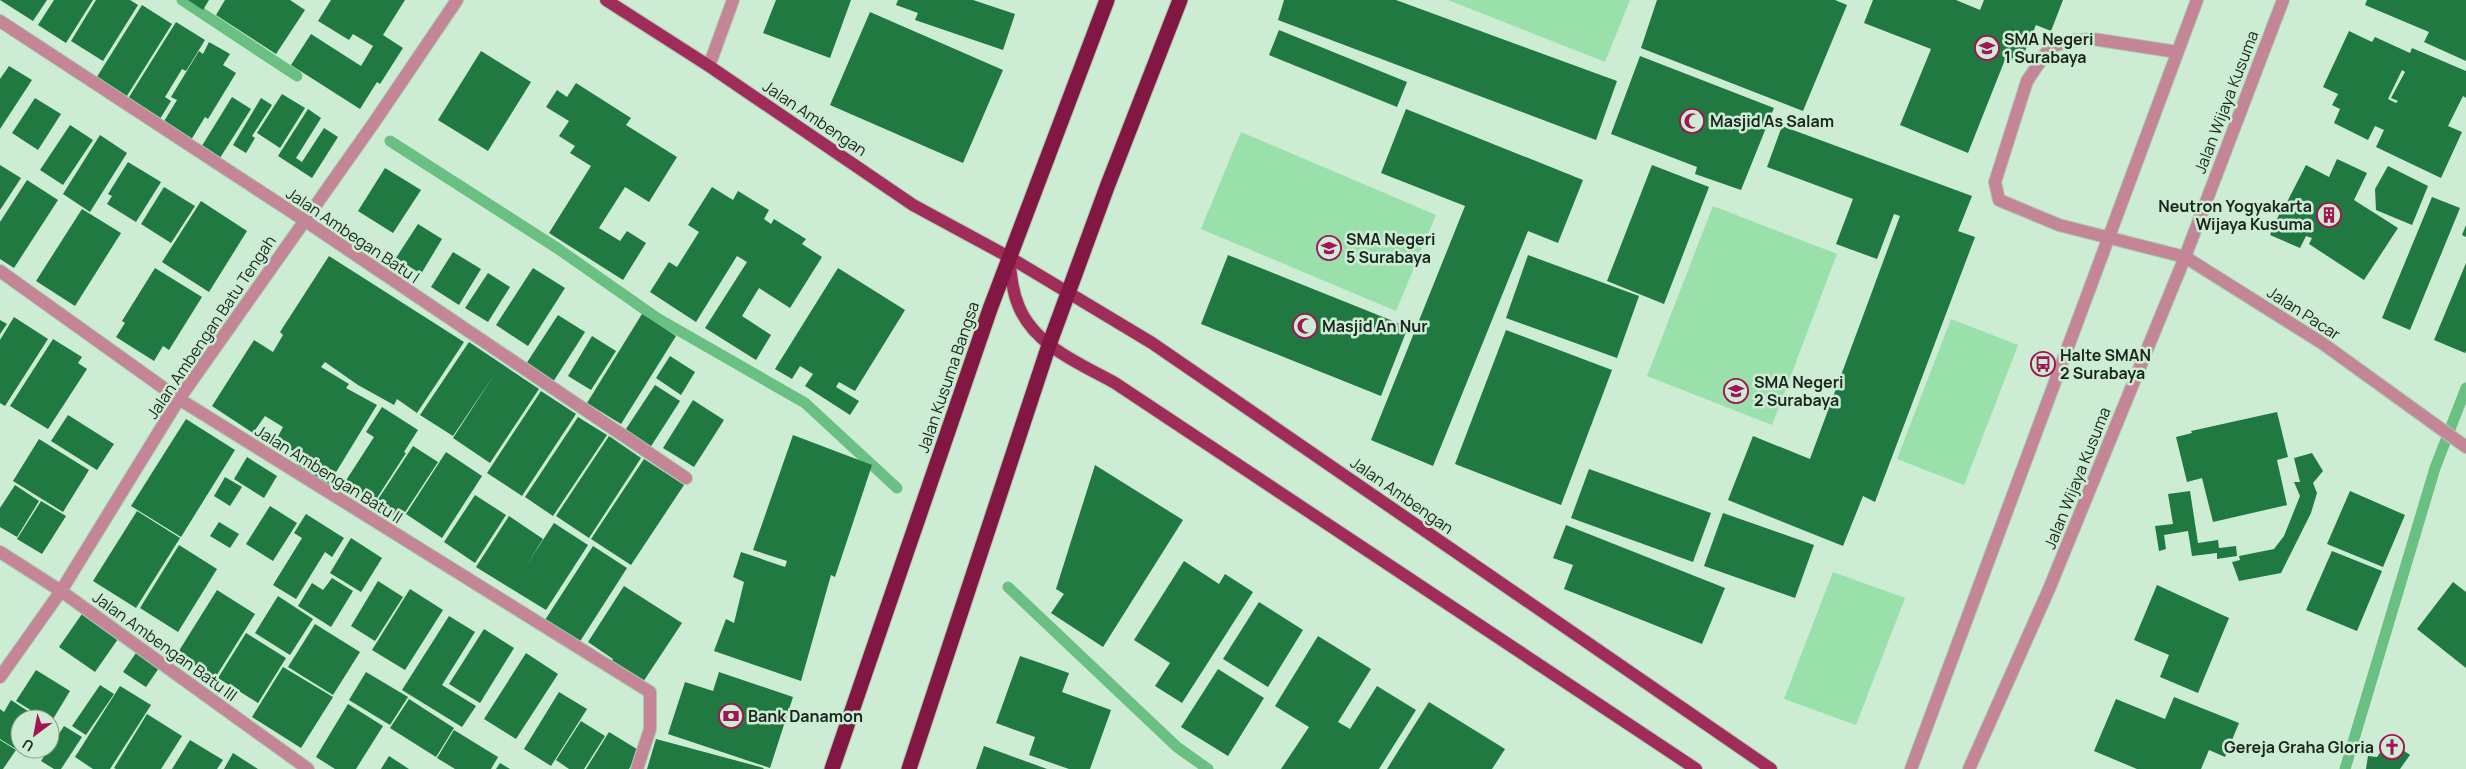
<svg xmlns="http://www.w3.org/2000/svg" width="2466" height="769" font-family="Manrope,sans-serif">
	<rect width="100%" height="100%" fill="#ccecd3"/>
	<!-- green -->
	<g fill="#99e0ab">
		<path d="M1448,0H1630L1605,62Z"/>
		<path d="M1241,132L1436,215L1396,311L1201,229Z"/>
		<path d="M1713,206L1837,254L1772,425L1647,376Z"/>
		<path d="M1951,319L2018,345L1964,485L1897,459Z"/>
		<path d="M1833,572L1905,598L1856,725L1784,699Z"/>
	</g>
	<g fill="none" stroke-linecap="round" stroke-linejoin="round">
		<!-- stream -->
		<g stroke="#6abf82" stroke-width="11">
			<path d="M182,0L297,76"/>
			<path d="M390,141L557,248L657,318L805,403L897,488"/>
			<path d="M1008,587L1177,747L1208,769"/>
			<path d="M2345,769L2435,468L2466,388"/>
		</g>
	</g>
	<!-- building -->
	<g fill="#1f7941" fill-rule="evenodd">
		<path d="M0,0H47L33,21Z"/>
		<path d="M54,0H93L66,43L38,25Z"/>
		<path d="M96,0H130L138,5L103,61L71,41Z"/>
		<path d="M188,0H209L203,10Z"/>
		<path d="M225,0H290L305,10L276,54L216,15Z"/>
		<path d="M331,0H405L383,35L403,48L380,84L377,82L360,109L291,65L311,34L361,66L373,46L353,34L349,40L318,21Z"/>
		<path d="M776,0H851L830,58L763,33Z"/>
		<path d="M898,0H973L1015,14L1003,50L915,20L918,13L896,5Z"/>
		<path d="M1284,0H1396L1617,81L1596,140L1278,20Z"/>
		<path d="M1657,0H1835L1847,5L1803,111L1641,48Z"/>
		<path d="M1873,0H1956L1980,10L1984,0H2063L2051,31L2036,25L2020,63L2006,57L1968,153L1900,125L1931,49L1864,23Z"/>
		<path d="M2367,0H2466V61L2424,42L2429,32L2365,5Z"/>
		<path d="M142,5L172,24L125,99L95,80Z"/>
		<path d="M870,12L1003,70L963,163L830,105Z"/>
		<path d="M176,22L205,40L186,71L182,69L165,97L171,101L158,122L126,102Z"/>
		<path d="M1279,30L1407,82L1397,107L1269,55Z"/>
		<path d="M2349,31L2372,42L2375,37L2410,53L2412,48L2466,71V98L2463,96L2448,126L2462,132L2441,178L2376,147L2384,130L2375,126L2368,140L2334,123L2340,109L2332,105L2338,94L2323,87ZM2402,70L2405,72L2391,98L2398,101L2396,103L2388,99Z"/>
		<path d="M209,42L230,54L223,65L236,73L208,119L205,117L191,140L163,123L177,100L171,97L199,51L203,54Z"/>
		<path d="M481,51L531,82L488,151L438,120Z"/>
		<path d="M1640,56L1774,108L1741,190L1695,174L1697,167L1611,134Z"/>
		<path d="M9,66L32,80L0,129V79Z"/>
		<path d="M576,83L631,118L626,125L677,157L649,202L625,187L599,228L620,241L627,231L646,243L623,280L549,233L591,166L570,153L575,146L559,136L569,121L546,107L557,90L567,97Z"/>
		<path d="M282,94L305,108L280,148L257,133Z"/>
		<path d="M232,97L251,109L218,161L200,149Z"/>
		<path d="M35,98L61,114L38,150L12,133Z"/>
		<path d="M261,98L272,105L252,136L255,138L246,153L233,145Z"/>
		<path d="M308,109L321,118L296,158L302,162L324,128L338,137L312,178L278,156Z"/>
		<path d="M1406,109L1583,180L1558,243L1528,231L1433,466L1371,440L1465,206L1381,173Z"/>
		<path d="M70,125L93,140L63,185L40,170Z"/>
		<path d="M1782,126L1972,196L1958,231L1975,237L1875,502L1863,496L1843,546L1728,500L1753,436L1810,459L1900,216L1894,214L1877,259L1836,244L1853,199L1767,167Z"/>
		<path d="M100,135L127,153L90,212L63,194Z"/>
		<path d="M2337,159L2367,173L2354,200L2398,228L2364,280L2309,244L2312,238L2306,236L2300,248L2270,235L2285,201L2287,202L2306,165L2329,177Z"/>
		<path d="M128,162L161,182L136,222L107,204L112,196L108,194Z"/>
		<path d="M0,165L21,178L0,210Z"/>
		<path d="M1652,165L1709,187L1664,304L1607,281Z"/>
		<path d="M2388,166L2428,186L2412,225L2376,210L2375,189Z"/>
		<path d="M385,168L421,190L393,233L358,211Z"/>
		<path d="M27,180L58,200L14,268L0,259V222Z"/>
		<path d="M164,187L195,206L171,243L141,224Z"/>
		<path d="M712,187L733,200L738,191L769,210L764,219L771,224L774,219L806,239L802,244L822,257L790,308L759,288L742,316L771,335L756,360L705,328L747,262L737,256L696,322L650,292L669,262L677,267L699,232L688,225Z"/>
		<path d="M2432,197L2460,208L2410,330L2382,318Z"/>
		<path d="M201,201L247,231L209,292L162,262Z"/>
		<path d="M82,209L121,233L75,306L36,281Z"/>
		<path d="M418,224L442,239L421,274L396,258Z"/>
		<path d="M2466,225V237L2462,235Z"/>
		<path d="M453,252L481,269L459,305L431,287Z"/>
		<path d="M1228,255L1408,327L1381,396L1201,324Z"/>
		<path d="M1528,255L1639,296L1617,358L1506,318Z"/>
		<path d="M329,256L464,342L417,413L397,399L394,405L358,385L325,362L321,367L349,384L346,388L377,405L327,487L296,466L302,457L276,440L283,427L265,416L253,433L212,406L254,340L273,352L283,335L280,332Z"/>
		<path d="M2466,263V351L2465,353L2434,340Z"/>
		<path d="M155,268L202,297L169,350L163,346L154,361L116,337L125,323L122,321Z"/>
		<path d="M533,268L565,288L528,346L496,325Z"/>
		<path d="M838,268L905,310L855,391L839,382L836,387L859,401L850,415L805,386L813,374L800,366L792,379L775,369Z"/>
		<path d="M488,273L510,287L488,322L465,308Z"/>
		<path d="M642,314L676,336L621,424L587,403Z"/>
		<path d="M558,315L585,332L553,382L526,364Z"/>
		<path d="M14,317L48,339L5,406L0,403V340Z"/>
		<path d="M0,320L7,324L0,334Z"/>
		<path d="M1506,330L1612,370L1561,505L1455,464Z"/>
		<path d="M592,336L616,351L591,390L568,376Z"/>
		<path d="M53,339L82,357L78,363L87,369L48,429L10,406Z"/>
		<path d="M469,342L539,389L490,463L453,438L494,375L453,436L420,415Z"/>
		<path d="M670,356L695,372L681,395L656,378Z"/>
		<path d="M655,385L680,401L648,451L622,435Z"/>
		<path d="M541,391L576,414L522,496L487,473Z"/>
		<path d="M693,400L724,420L694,467L663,448Z"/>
		<path d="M382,407L418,430L404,452L406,453L375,501L345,482L374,437L366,432Z"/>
		<path d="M2277,412L2288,457L2277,460L2287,505L2213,522L2202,478L2187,482L2176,437L2192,433L2191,431Z"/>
		<path d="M68,415L114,444L97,470L51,441Z"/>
		<path d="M578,417L607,435L553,516L525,497Z"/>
		<path d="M186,419L235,450L181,537L131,506Z"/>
		<path d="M793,435L872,465L835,577L831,575L801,681L714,651L726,619L734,623L744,582L733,577L741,552L785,567L787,561L753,550Z"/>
		<path d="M609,436L641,458L589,538L556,516Z"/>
		<path d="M39,439L89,470L63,512L13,481Z"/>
		<path d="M413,446L438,462L400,520L375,504Z"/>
		<path d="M446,452L482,476L442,538L406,514Z"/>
		<path d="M2312,453L2323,471L2313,483L2317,493L2311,513L2281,573L2239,581L2232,562L2240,560L2239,556L2274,549L2284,536L2300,496L2294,482H2300L2294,458Z"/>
		<path d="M247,457L277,476L264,498L234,479Z"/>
		<path d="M644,459L684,485L631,565L591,539Z"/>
		<path d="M1095,465L1183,520L1103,647L1051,613L1064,594L1056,589Z"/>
		<path d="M1589,469L1711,513L1693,562L1571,518Z"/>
		<path d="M225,477L242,487L230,506L214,496Z"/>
		<path d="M15,485L39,501L17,537L0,527V508Z"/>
		<path d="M2190,491L2198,543L2218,540L2219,548L2236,546L2237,556L2217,559V553L2192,556L2188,531L2164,535L2166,549L2159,551L2155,526L2173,524L2168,494Z"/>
		<path d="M2350,491L2405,515L2383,567L2327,544Z"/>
		<path d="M475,495L506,515L475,563L444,542Z"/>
		<path d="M41,501L66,516L42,554L17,539Z"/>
		<path d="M270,506L297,523L273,561L246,544Z"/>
		<path d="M137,511L180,538L136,608L93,581Z"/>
		<path d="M1723,513L1814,545L1795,598L1704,566Z"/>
		<path d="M306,514L344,538L332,557L325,552L296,599L273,585L302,538L294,533Z"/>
		<path d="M509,516L543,539L526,566L554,523L588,545L546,610L476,567Z"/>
		<path d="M219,522L239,534L230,548L210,536Z"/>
		<path d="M1566,525L1725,588L1702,644L1564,589L1573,565L1553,558Z"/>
		<path d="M351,538L382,558L361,592L330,573Z"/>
		<path d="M179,545L217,569L178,632L140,608Z"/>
		<path d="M593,546L627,568L579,643L545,620Z"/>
		<path d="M2332,551L2382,571L2357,631L2306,610Z"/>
		<path d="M1184,561L1219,584L1225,574L1253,592L1182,703L1155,686L1170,663L1134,640Z"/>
		<path d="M332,578L353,591L331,627L298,606L312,583L323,590Z"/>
		<path d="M378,581L403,597L375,641L351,626Z"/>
		<path d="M2453,582L2466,592V668L2417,629Z"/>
		<path d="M2157,585L2229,618L2198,693L2160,677L2169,655L2134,640Z"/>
		<path d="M624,586L682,623L643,682L611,662L613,659L588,642Z"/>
		<path d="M410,589L443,610L405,670L372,650Z"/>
		<path d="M217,590L255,614L215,678L177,654Z"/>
		<path d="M278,596L313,619L290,655L255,633Z"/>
		<path d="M1259,602L1303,630L1268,687L1223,659Z"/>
		<path d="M82,614L118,639L95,672L59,647Z"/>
		<path d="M449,616L475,632L442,685L476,706L462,727L402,690Z"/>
		<path d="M315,624L360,652L333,695L288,667Z"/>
		<path d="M484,629L514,648L480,703L449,684Z"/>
		<path d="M246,633L286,658L258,703L218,678Z"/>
		<path d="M1318,636L1371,669L1338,722L1350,729L1377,686L1416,710L1379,769H1281L1309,727L1275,706Z"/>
		<path d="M138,650L161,665L146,687L123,672Z"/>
		<path d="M526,653L558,674L516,739L484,719Z"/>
		<path d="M1020,656L1069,673L1062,692L1111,710L1090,769H1069L1029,755L1035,737L996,723Z"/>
		<path d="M283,667L333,697L301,748L252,717Z"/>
		<path d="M1218,669L1264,698L1228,756L1181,727Z"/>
		<path d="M36,670L70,691L50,724V719H45L16,701Z"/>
		<path d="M366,672L408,697L390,725L349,700Z"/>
		<path d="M719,672L793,697L770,768L668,734L685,682L713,691Z"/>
		<path d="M100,685L114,694L86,735L72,726Z"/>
		<path d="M120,686L151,705L110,769H93L75,757Z"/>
		<path d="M559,692L587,709L551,766L524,749Z"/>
		<path d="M2174,697L2239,723L2225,757L2209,750L2201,769H2137L2094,751L2116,699L2165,719Z"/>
		<path d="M409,699L454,728L436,757L390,728Z"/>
		<path d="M11,700L40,719H20V749H31L27,756L0,739V709L4,712Z"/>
		<path d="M1429,702L1505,749L1492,769H1387Z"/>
		<path d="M348,704L383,726L356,769H335L316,757Z"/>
		<path d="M147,714L182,736L161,769H116L114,768Z"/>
		<path d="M581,721L605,736L584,769H569L556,760Z"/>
		<path d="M64,726L82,737L61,769H54L41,761Z"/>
		<path d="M454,730L498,757L491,769H455L437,758Z"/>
		<path d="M609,732L640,751L629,769H586Z"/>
		<path d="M656,739L764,768L763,769H647Z"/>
		<path d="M0,740L16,750L3,769H0Z"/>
		<path d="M190,740L223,760L217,769H172Z"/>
		<path d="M2389,740L2410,755L2400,769H2366L2368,756L2377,757Z"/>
		<path d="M984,746L1047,769H976Z"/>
		<path d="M233,753L258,769H224Z"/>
		<path d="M389,756L409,769H381Z"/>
		<path d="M500,763L510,769H496Z"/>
	</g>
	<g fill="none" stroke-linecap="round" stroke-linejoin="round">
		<defs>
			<g id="minor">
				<path d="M0,21L304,220L686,478"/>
				<path d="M2177,52L2093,39L2069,41L2050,47L2027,81L1995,182L1999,200L2059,225L2185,257L2322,343L2466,447"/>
				<path d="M709,66L733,0"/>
				<path d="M0,271L179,399L650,692V729L637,769"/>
				<path d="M0,552L61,591L308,769"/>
				<path d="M0,677L61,591L179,399L373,124L457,0"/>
				<path d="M1911,769L2197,0"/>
				<path d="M1969,769L2049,589L2185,257L2283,0"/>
			</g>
			<g id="major">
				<path d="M606,0L709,66L913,205L1009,257L1152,343L1771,769"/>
				<path d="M1009,257C1011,274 1012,291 1019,307C1035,346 1081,364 1115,383L1696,769"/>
			</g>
			<g id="highway">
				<path d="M832,769L990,309L1107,0"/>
				<path d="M909,769L1049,345L1107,187L1180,0"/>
			</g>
		</defs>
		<!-- minor casing -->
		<use href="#minor" stroke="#acc8b2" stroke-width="14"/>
		<!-- major casing -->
		<use href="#major" stroke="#acc8b2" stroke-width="14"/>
		<!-- highway casing -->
		<use href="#highway" stroke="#acc8b2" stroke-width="17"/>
		<!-- minor -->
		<use href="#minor" stroke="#c48596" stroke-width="12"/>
		<!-- major -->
		<use href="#major" stroke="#9f2c59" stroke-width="12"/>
		<!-- highway -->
		<use href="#highway" stroke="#821744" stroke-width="15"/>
	</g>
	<!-- icons -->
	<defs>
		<symbol id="school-ring" viewBox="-11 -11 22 22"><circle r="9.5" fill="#ccecd3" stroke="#a41355" stroke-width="1.5"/><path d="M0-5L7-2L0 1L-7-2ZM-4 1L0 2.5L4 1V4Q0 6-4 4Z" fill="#a41355"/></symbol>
		<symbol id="mosque-ring" viewBox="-11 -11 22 22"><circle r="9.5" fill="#ccecd3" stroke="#a41355" stroke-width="1.5"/><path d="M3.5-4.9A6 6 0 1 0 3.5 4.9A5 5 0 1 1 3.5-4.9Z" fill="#a41355"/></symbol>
		<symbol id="building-ring" viewBox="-11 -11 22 22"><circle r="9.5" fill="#ccecd3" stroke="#a41355" stroke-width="1.5"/><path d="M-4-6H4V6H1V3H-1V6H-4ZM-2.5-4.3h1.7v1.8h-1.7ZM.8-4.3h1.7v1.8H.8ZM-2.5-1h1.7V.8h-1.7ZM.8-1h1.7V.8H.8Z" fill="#a41355"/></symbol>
		<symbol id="bus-ring" viewBox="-11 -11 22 22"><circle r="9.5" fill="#ccecd3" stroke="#a41355" stroke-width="1.5"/><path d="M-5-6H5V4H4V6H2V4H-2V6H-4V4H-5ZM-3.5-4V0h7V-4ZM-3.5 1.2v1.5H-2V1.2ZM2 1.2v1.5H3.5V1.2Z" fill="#a41355"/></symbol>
		<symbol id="bank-ring" viewBox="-11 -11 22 22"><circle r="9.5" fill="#ccecd3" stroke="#a41355" stroke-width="1.5"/><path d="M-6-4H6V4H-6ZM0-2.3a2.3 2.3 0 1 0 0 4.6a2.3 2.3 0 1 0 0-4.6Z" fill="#a41355"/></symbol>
		<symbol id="church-ring" viewBox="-11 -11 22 22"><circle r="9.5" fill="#ccecd3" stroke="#a41355" stroke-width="1.5"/><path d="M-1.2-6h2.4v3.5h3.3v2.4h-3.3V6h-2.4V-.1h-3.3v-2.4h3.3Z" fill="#a41355"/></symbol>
	</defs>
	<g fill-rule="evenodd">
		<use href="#school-ring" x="1973" y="34" width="28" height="28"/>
		<use href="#mosque-ring" x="1678" y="107" width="28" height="28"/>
		<use href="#building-ring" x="2315" y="201" width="28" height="28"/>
		<use href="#school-ring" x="1315" y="234" width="28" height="28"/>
		<use href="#mosque-ring" x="1291" y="312" width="28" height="28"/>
		<use href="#bus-ring" x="2029" y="350" width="28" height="28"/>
		<use href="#school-ring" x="1722" y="377" width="28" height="28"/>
		<use href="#bank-ring" x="717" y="702" width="28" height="28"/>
		<use href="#church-ring" x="2378" y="733" width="28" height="28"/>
	</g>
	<g text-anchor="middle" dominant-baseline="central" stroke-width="5" stroke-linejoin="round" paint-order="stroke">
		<!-- poi labels -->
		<g font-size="16" font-weight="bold" fill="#1a261d" stroke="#ccecd3" text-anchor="start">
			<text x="2004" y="39">SMA Negeri<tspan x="2004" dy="18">1 Surabaya</tspan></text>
			<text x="1710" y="121">Masjid As Salam</text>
			<text x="2312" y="206" text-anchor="end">Neutron Yogyakarta<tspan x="2312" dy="18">Wijaya Kusuma</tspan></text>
			<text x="1346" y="239">SMA Negeri<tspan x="1346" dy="18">5 Surabaya</tspan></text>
			<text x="1322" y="326">Masjid An Nur</text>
			<text x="2060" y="355">Halte SMAN<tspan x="2060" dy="18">2 Surabaya</tspan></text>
			<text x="1754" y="382">SMA Negeri<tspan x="1754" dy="18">2 Surabaya</tspan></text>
			<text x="748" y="716">Bank Danamon</text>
			<text x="2374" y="747" text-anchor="end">Gereja Graha Gloria</text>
		</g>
		<!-- street labels -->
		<g font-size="16" fill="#1a261d" stroke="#ccecd3">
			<text transform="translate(2226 102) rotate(-69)">Jalan Wijaya Kusuma</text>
			<text transform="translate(815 118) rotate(34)">Jalan Ambengan</text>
			<text transform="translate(353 235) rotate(34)">Jalan Ambegan Batu I</text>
			<text transform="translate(2304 313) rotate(33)">Jalan Pacar</text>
			<text transform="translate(211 327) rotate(-56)">Jalan Ambengan Batu Tengah</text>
			<text transform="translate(948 377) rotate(-71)">Jalan Kusuma Bangsa</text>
			<text transform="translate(329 474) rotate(32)">Jalan Ambengan Batu II</text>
			<text transform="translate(2077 478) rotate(-68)">Jalan Wijaya Kusuma</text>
			<text transform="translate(1402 495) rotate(35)">Jalan Ambengan</text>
			<text transform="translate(165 646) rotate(36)">Jalan Ambengan Batu III</text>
		</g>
	</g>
	<!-- north arrow -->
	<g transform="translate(35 734) rotate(212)"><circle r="24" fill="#ccecd3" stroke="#859d8a"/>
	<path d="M0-4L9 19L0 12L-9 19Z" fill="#a41355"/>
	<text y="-8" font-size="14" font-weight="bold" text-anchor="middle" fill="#1a261d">U</text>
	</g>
</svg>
